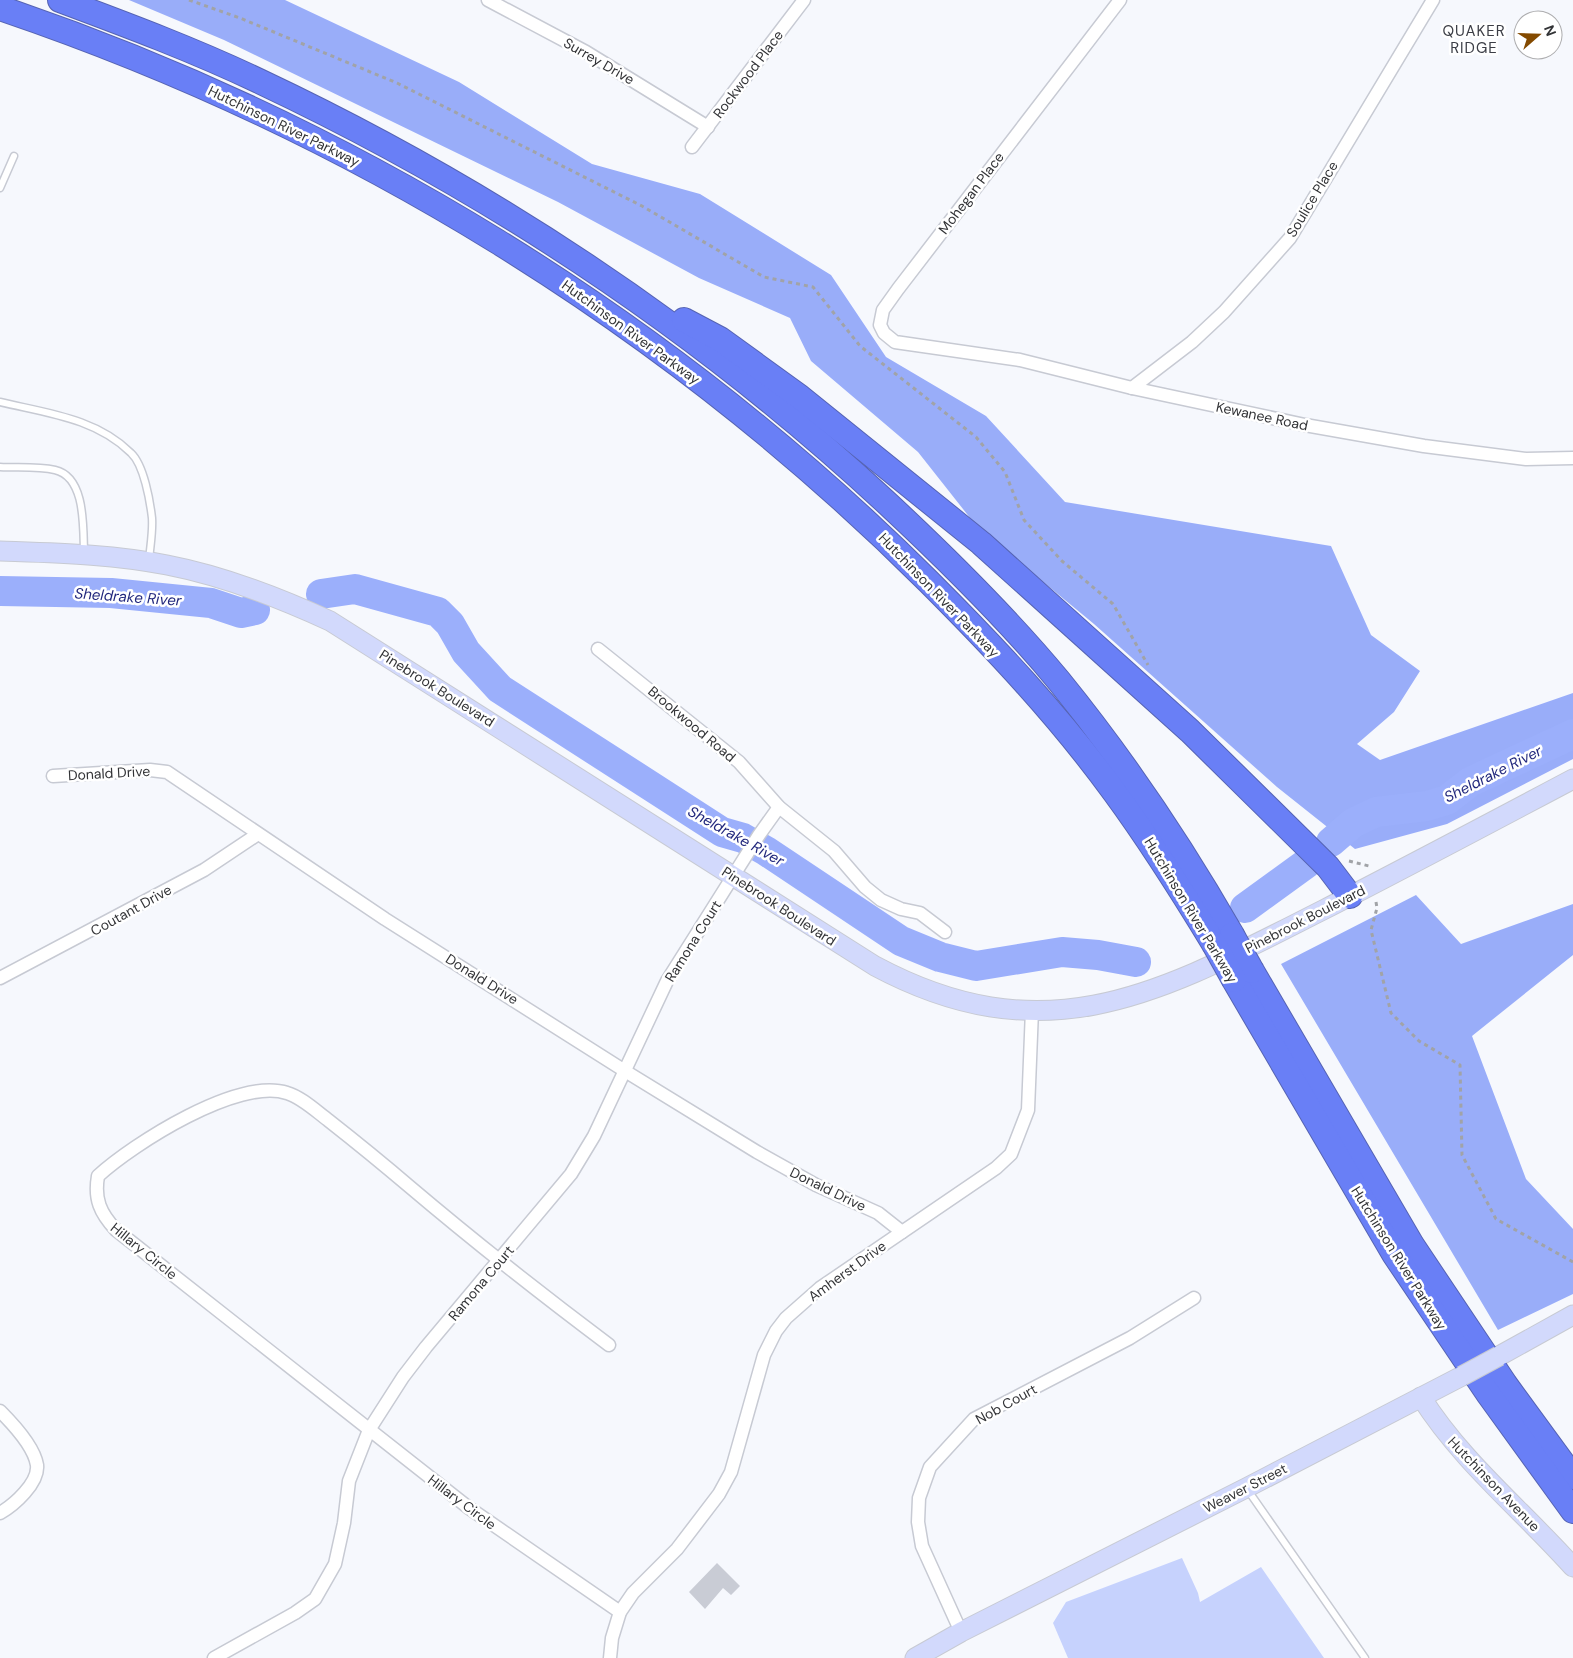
<svg xmlns="http://www.w3.org/2000/svg" width="1573" height="1658" font-family="'DM Sans',sans-serif">
	<rect width="100%" height="100%" fill="#f6f8fd"/>
	<!-- green -->
	<path fill="#c6d2fd" d="M1182,1558L1198,1593L1200,1602L1261,1567L1324,1658H1068L1053,1623L1066,1602Z"/>
	<!-- forest -->
	<g fill="#99adf9">
		<path d="M129,0H285L459,82L592,164L700,194L831,275L886,357L986,416L1065,502L1331,546L1371,635L1420,671L1394,712L1357,744L1380,760L1573,693V759L1447,824L1355,849L1277,787L1094,624L978,528L918,452L811,361L790,318L699,278L558,202L224,40Z"/>
		<path d="M1416,895L1461,944L1573,904V955L1472,1036L1526,1179L1573,1229V1294L1498,1330L1281,964Z"/>
	</g>
	<g fill="none" stroke-linecap="round" stroke-linejoin="round">
		<!-- river -->
		<g stroke="#9baffb" stroke-width="30">
			<path d="M0,591L111,593L211,603L241,613L255,610"/>
			<path d="M321,594L355,589L438,612L450,624L466,652L500,689L722,832L743,838L766,851L901,941L940,957L976,966L1062,952L1098,955L1136,962"/>
			<path d="M1331,842L1353,823L1376,812L1427,806L1447,800L1470,782L1573,734"/>
			<path d="M1245,908L1307,863"/>
		</g>
	</g>
	<!-- building -->
	<path fill="#c9ccd5" d="M717,1563L740,1586L731,1595L723,1588L705,1609L689,1592Z"/>
	<g fill="none" stroke-linecap="round" stroke-linejoin="round">
		<defs>
			<g id="lane">
				<path d="M0,188L14,156"/>
				<path d="M0,402C46,413 96,418 131,453C144,465 150,501 152,518C153,532 150,547 149,561"/>
				<path d="M0,467C17,468 38,466 55,470C86,477 83,528 84,552"/>
				<path d="M1247,1489L1365,1658"/>
			</g>
			<g id="street">
				<path d="M488,0L586,52L708,127"/>
				<path d="M1120,0L898,289L883,310L880,325L884,333L895,342L1020,360L1132,388L1305,425L1424,446L1526,459L1573,458"/>
				<path d="M692,147L804,0"/>
				<path d="M1132,388L1192,342L1224,312L1290,238L1433,0"/>
				<path d="M598,649L739,762L779,807L834,851L865,887L881,900L901,909L920,913L945,932"/>
				<path d="M53,776L150,770L167,772L385,919L625,1071L757,1152L816,1185L878,1213L902,1232"/>
				<path d="M0,978L204,870L258,834"/>
				<path d="M609,1345C541,1294 475,1242 410,1187C383,1164 356,1142 328,1120C316,1111 301,1097 287,1093C238,1077 133,1144 98,1176C94,1199 100,1213 116,1230L469,1508L620,1612"/>
				<path d="M0,1411C13,1424 34,1446 37,1465C39,1483 14,1505 0,1513"/>
				<path d="M961,1632L922,1546L918,1522L919,1498L930,1467L974,1419L1130,1338L1194,1298"/>
				<path d="M214,1658L295,1613L315,1599L335,1564L344,1523L349,1481L369,1430L403,1377L426,1347L571,1174L594,1136L667,981L759,835L779,807"/>
				<path d="M610,1658L612,1638L620,1612L633,1593L677,1549L719,1494L731,1472L764,1355L776,1331L786,1318L820,1288L996,1168L1011,1154L1028,1110L1032,1010"/>
			</g>
			<g id="secondary">
				<path d="M0,551C56,553 112,554 167,565C224,576 278,597 330,621L875,966C1049,1059 1165,990 1323,910C1407,867 1490,823 1573,779"/>
				<path d="M1499,1356L1573,1315"/>
				<path d="M1421,1397C1462,1462 1522,1510 1573,1567"/>
				<path d="M915,1658L961,1632L1246,1488L1462,1376"/>
			</g>
			<g id="highway">
				<path d="M60,0C127,25 194,50 259,81C490,190 702,331 888,504C948,560 1007,618 1059,681C1124,761 1181,846 1232,935"/>
				<path d="M0,8C349,126 667,321 928,581C994,647 1060,717 1115,793C1151,842 1183,893 1214,944"/>
				<path d="M684,320L720,339L800,397L981,543L1190,731L1328,867L1350,896"/>
				<path d="M1252,971L1412,1245L1505,1384L1573,1477"/>
				<path d="M1234,980L1394,1254L1489,1395L1573,1511"/>
			</g>
		</defs>
		<!-- lane casing -->
		<use href="#lane" stroke="#c7cad3" stroke-width="9"/>
		<!-- street casing -->
		<use href="#street" stroke="#c7cad3" stroke-width="15"/>
		<!-- secondary casing -->
		<use href="#secondary" stroke="#c7cad3" stroke-width="21"/>
		<!-- highway casing -->
		<use href="#highway" stroke="#5664b3" stroke-width="26"/>
		<!-- path -->
		<g stroke="#a1a3a7" stroke-width="3" stroke-dasharray="4 4" stroke-linecap="butt">
			<path d="M189,0L240,18L397,83L642,206L764,277L813,287L860,346L976,437L1005,472L1024,520L1062,561L1113,604L1148,665"/>
			<path d="M1349,861L1369,866"/>
			<path d="M1376,902L1377,908L1371,930L1391,1013L1419,1041L1460,1065L1462,1155L1496,1219L1573,1262"/>
		</g>
		<!-- lane -->
		<use href="#lane" stroke="#fff" stroke-width="6"/>
		<!-- street -->
		<use href="#street" stroke="#fff" stroke-width="12"/>
		<!-- secondary -->
		<use href="#secondary" stroke="#d2d9fc" stroke-width="19"/>
		<!-- highway -->
		<use href="#highway" stroke="#697ff6" stroke-width="24"/>
		<defs>
			<path id="secondary-bridge" d="M1462,1376L1499,1356"/>
			<g id="highway-bridge">
				<path d="M1232,935L1252,971"/>
				<path d="M1214,944L1234,980"/>
			</g>
		</defs>
		<!-- secondary-bridge casing -->
		<use href="#secondary-bridge" stroke="#c7cad3" stroke-width="21" stroke-linecap="butt"/>
		<!-- highway-bridge casing -->
		<use href="#highway-bridge" stroke="#5664b3" stroke-width="26" stroke-linecap="butt"/>
		<!-- secondary-bridge -->
		<use href="#secondary-bridge" stroke="#d2d9fc" stroke-width="19"/>
		<!-- highway-bridge -->
		<use href="#highway-bridge" stroke="#697ff6" stroke-width="24"/>
	</g>
	<g text-anchor="middle" dominant-baseline="central" stroke-width="5" stroke-linejoin="round" paint-order="stroke">
		<!-- street labels -->
		<g font-size="14" fill="#323336" stroke="#fff">
			<text transform="translate(599 61) rotate(30)">Surrey Drive</text>
			<text transform="translate(748 74) rotate(-53)">Rockwood Place</text>
			<text transform="translate(284 126) rotate(26)">Hutchinson River Parkway</text>
			<text transform="translate(971 193) rotate(-53)">Mohegan Place</text>
			<text transform="translate(1312 199) rotate(-59)">Soulice Place</text>
			<text transform="translate(631 332) rotate(36)">Hutchinson River Parkway</text>
			<text transform="translate(1262 416) rotate(12)">Kewanee Road</text>
			<text transform="translate(939 595) rotate(46)">Hutchinson River Parkway</text>
			<text transform="translate(437 688) rotate(32)">Pinebrook Boulevard</text>
			<text transform="translate(692 724) rotate(40)">Brookwood Road</text>
			<text transform="translate(109 773) rotate(-3)">Donald Drive</text>
			<text transform="translate(779 906) rotate(33)">Pinebrook Boulevard</text>
			<text transform="translate(131 910) rotate(-29)">Coutant Drive</text>
			<text transform="translate(1191 910) rotate(59)">Hutchinson River Parkway</text>
			<text transform="translate(1305 919) rotate(-27)">Pinebrook Boulevard</text>
			<text transform="translate(693 941) rotate(-58)">Ramona Court</text>
			<text transform="translate(482 979) rotate(32)">Donald Drive</text>
			<text transform="translate(828 1189) rotate(26)">Donald Drive</text>
			<text transform="translate(144 1251) rotate(39)">Hillary Circle</text>
			<text transform="translate(1399 1258) rotate(58)">Hutchinson River Parkway</text>
			<text transform="translate(847 1271) rotate(-36)">Amherst Drive</text>
			<text transform="translate(481 1283) rotate(-50)">Ramona Court</text>
			<text transform="translate(1006 1404) rotate(-29)">Nob Court</text>
			<text transform="translate(1494 1484) rotate(46)">Hutchinson Avenue</text>
			<text transform="translate(1245 1488) rotate(-27)">Weaver Street</text>
			<text transform="translate(462 1502) rotate(37)">Hillary Circle</text>
		</g>
		<!-- neighbourhood labels -->
		<g font-size="15" letter-spacing="1" fill="#3c3e46" stroke="#fff">
			<text x="1474" y="31">QUAKER<tspan x="1474" dy="17">RIDGE</tspan></text>
		</g>
		<!-- water labels -->
		<g font-size="15" font-style="italic" fill="#22287d" stroke="#fff">
			<text transform="translate(128 597) rotate(4)">Sheldrake River</text>
			<text transform="translate(1493 774) rotate(-27)">Sheldrake River</text>
			<text transform="translate(736 836) rotate(29)">Sheldrake River</text>
		</g>
	</g>
	<!-- north arrow -->
	<g transform="translate(1538 35) rotate(70)"><circle r="24" fill="#ffffff" stroke="#adadaf"/>
	<path d="M0-4L9 19L0 12L-9 19Z" fill="#844a00"/>
	<text y="-8" font-size="14" font-weight="bold" text-anchor="middle" fill="#323336">N</text>
	</g>
</svg>
